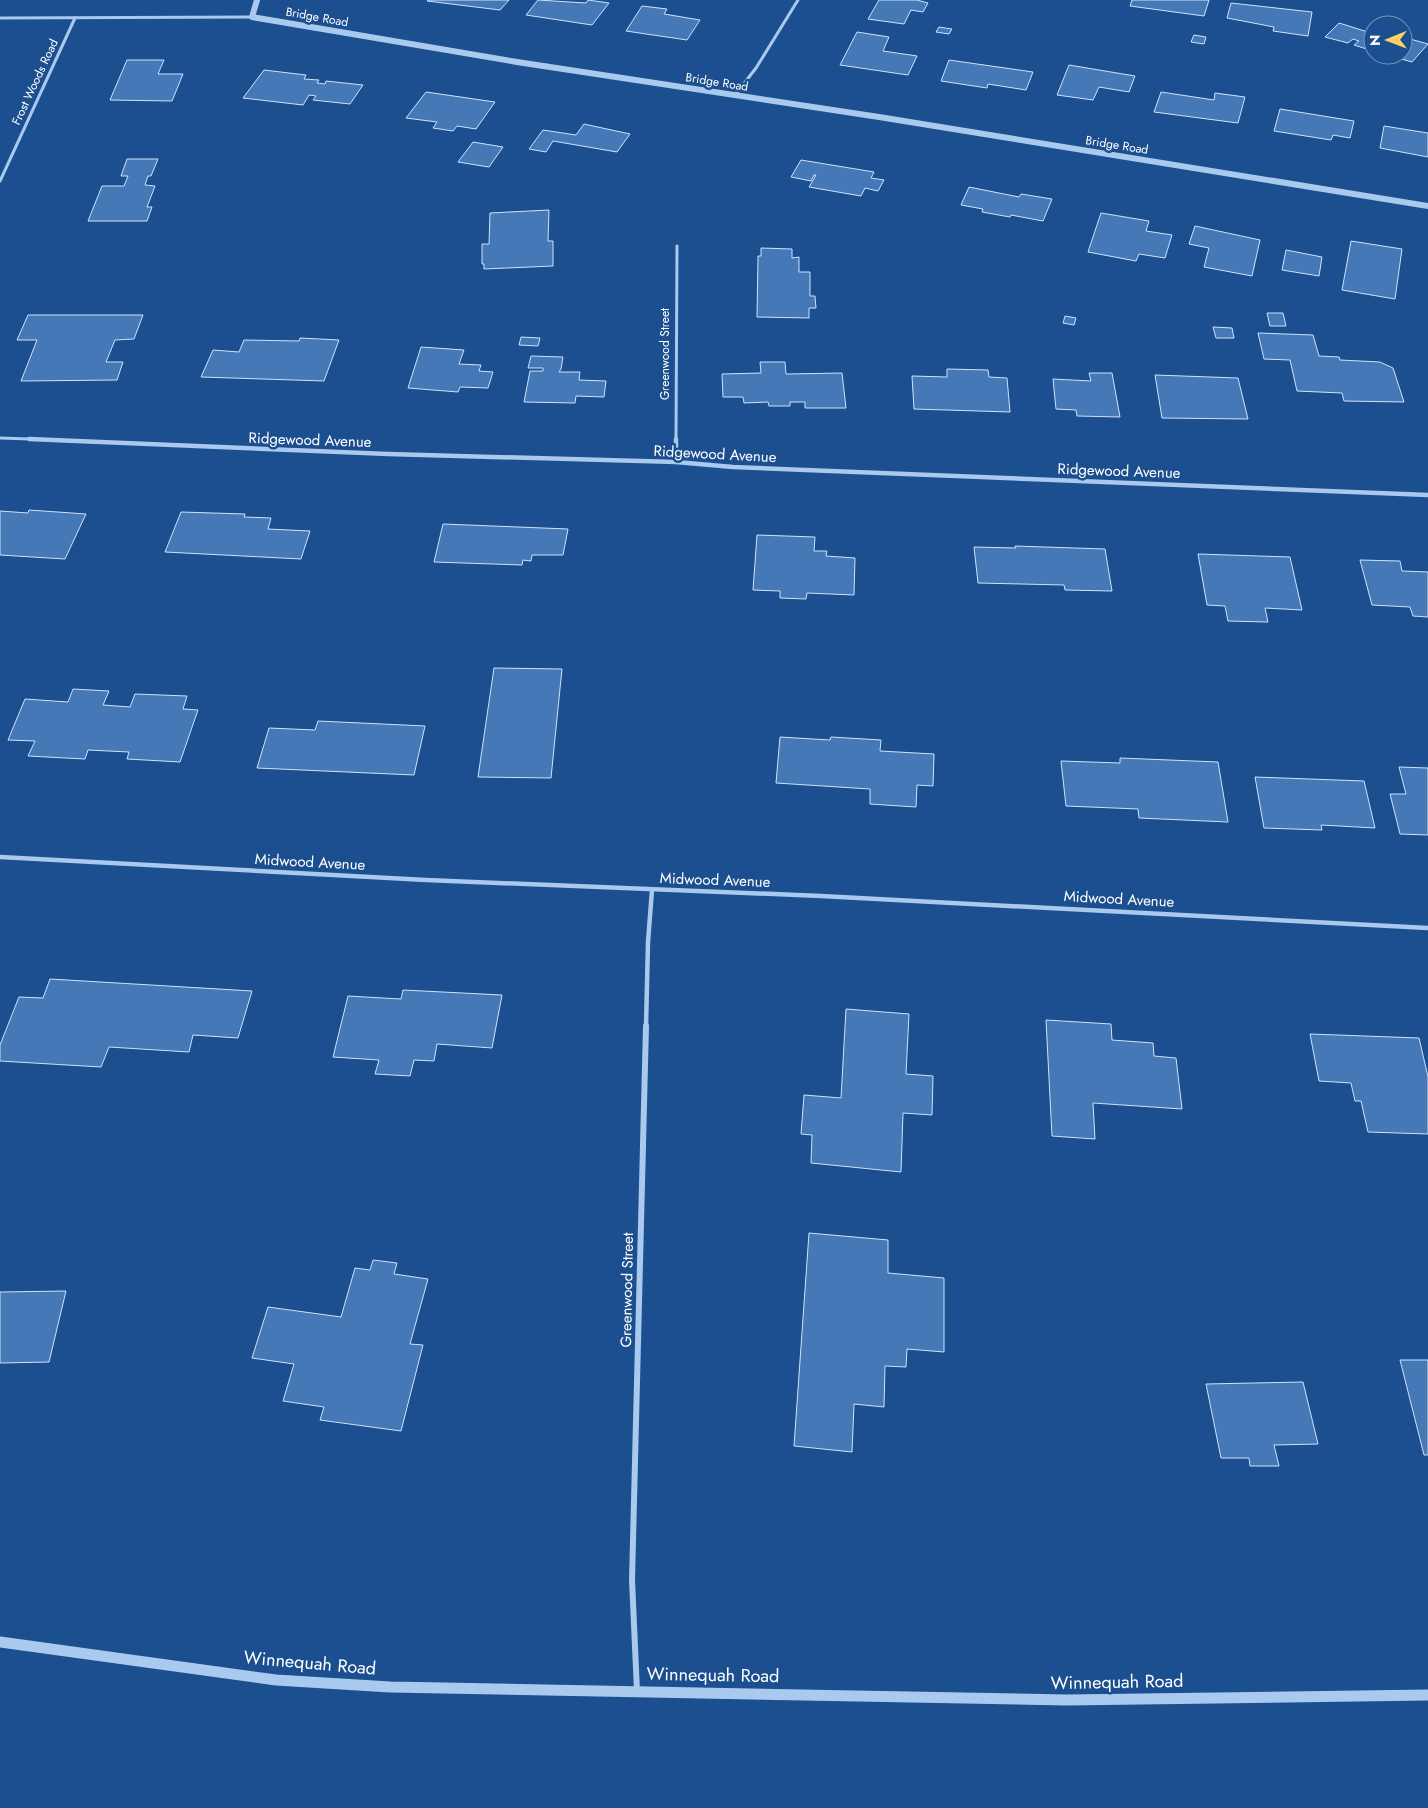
<svg xmlns="http://www.w3.org/2000/svg" width="1428" height="1808" font-family="Jost,sans-serif">
	<rect width="100%" height="100%" fill="#1b4f8f"/>
	<!-- building -->
	<g fill="#4478b7" stroke="#cfe3fa">
		<path d="M428,0H509L500,10L427,1Z"/>
		<path d="M538,0L586,3L588,0L609,3L592,25L526,15Z"/>
		<path d="M879,0H917L928,3L923,12L911,10L904,24L868,19Z"/>
		<path d="M1132,0H1209L1204,16L1130,6Z"/>
		<path d="M1231,3L1312,12L1308,36L1273,31L1274,27L1227,18Z"/>
		<path d="M642,6L667,9L664,14L700,20L687,40L626,31Z"/>
		<path d="M1339,23L1368,32L1373,28V51L1354,45L1359,41L1353,39L1348,43L1325,37Z"/>
		<path d="M939,27L952,29L949,34L936,32Z"/>
		<path d="M857,32L889,37L883,51L917,56L908,75L840,65Z"/>
		<path d="M1194,35L1206,37L1204,44L1191,42Z"/>
		<path d="M1403,37L1428,44L1412,62L1387,55H1403Z"/>
		<path d="M127,60H164L158,74H183L172,101L110,100Z"/>
		<path d="M949,60L1033,72L1026,90L988,84L987,88L941,81Z"/>
		<path d="M1069,65L1135,76L1129,92L1099,87L1093,100L1057,95Z"/>
		<path d="M264,70L306,75L304,79L319,80L317,83L325,84L326,81L363,85L350,104L313,100L316,96L309,95L303,105L243,98Z"/>
		<path d="M426,92L495,102L476,129L457,126L453,131L433,128L437,122L406,118Z"/>
		<path d="M1161,92L1214,100L1215,93L1245,97L1238,123L1154,112Z"/>
		<path d="M1280,109L1354,121L1350,138L1333,135L1331,140L1274,131Z"/>
		<path d="M584,124L630,134L617,152L553,141L546,152L529,149L543,130L576,135Z"/>
		<path d="M1384,126L1428,133V157L1380,148Z"/>
		<path d="M473,142L503,147L489,167L458,162Z"/>
		<path d="M127,159H158L151,176H148L145,185L155,186L147,207H152L147,221H88L102,186H124L128,176H121Z"/>
		<path d="M801,160L874,172L871,178L884,180L878,191L865,188L861,196L809,187L816,175H814L811,181L791,177Z"/>
		<path d="M969,187L1019,197L1021,194L1052,199L1043,221L1011,215L1010,217L982,212L983,209L961,205Z"/>
		<path d="M549,210L548,241H553V266L484,269V264H482V244H489L490,213Z"/>
		<path d="M1101,213L1149,221L1146,231L1172,235L1165,258L1139,254L1136,261L1088,252Z"/>
		<path d="M1195,226L1260,240L1252,276L1204,267L1209,248L1189,244Z"/>
		<path d="M1351,241L1402,249L1395,299L1342,290Z"/>
		<path d="M761,248L792,249V258L799,257V272H810V296H815L816,308H809V318L757,317L758,256H761Z"/>
		<path d="M1286,250L1322,257L1319,276L1282,270Z"/>
		<path d="M1267,313H1283L1286,326H1270Z"/>
		<path d="M28,315H143L134,339L115,340L106,362H123L117,380L21,381L37,340H17Z"/>
		<path d="M1065,316L1076,318L1074,325L1063,323Z"/>
		<path d="M1213,327L1232,328L1234,338H1216Z"/>
		<path d="M1258,333L1313,335L1319,356L1339,357L1340,360L1380,362L1393,368L1404,402L1344,401L1342,393L1297,391L1290,360L1264,359Z"/>
		<path d="M521,337L540,338L538,346L519,345Z"/>
		<path d="M300,338L339,340L324,381L201,377L213,350L239,352L244,340L299,341Z"/>
		<path d="M421,347L464,350L459,364L481,365L479,371L493,372L488,388L460,387L458,392L408,388Z"/>
		<path d="M531,356L563,357L561,369L559,372H580L579,380L606,381L604,397L576,396L575,403L524,402L530,371H543V368H528Z"/>
		<path d="M760,362H785L786,374L842,373L846,408H805V402H790V406H769L768,402L744,403L743,397H723L722,374L761,373Z"/>
		<path d="M947,369L988,370L989,377L1007,378L1010,412L914,409L912,376L947,377Z"/>
		<path d="M1089,373H1112L1120,417L1077,416L1076,410L1056,409L1053,379L1091,381Z"/>
		<path d="M1155,375L1238,378L1248,419L1162,418Z"/>
		<path d="M29,510L86,514L65,559L0,555V511L28,513Z"/>
		<path d="M181,512L245,514L244,517L271,518L268,529L310,531L301,559L165,552Z"/>
		<path d="M443,524L568,529L563,555H532L531,561L523,560L522,565L434,562Z"/>
		<path d="M757,535L815,537L814,551H827L826,556L855,558L854,595L807,593L806,599L780,598V591L753,590Z"/>
		<path d="M1015,546L1105,549L1112,591L1065,590L1064,585L978,583L974,547L1016,548Z"/>
		<path d="M1198,554L1290,557L1302,610L1265,608L1268,622L1228,621L1225,606L1207,605Z"/>
		<path d="M1360,560L1400,561L1402,571L1428,572V617L1413,616L1410,607L1372,605Z"/>
		<path d="M494,668L562,669L551,778L478,777Z"/>
		<path d="M73,689L109,691L103,705L130,707L135,694L187,696L183,709L198,710L180,762L127,759L129,752L88,750L85,759L28,756L35,741L8,740L25,699L68,702Z"/>
		<path d="M318,721L425,726L414,775L257,768L269,728L315,730Z"/>
		<path d="M780,737L830,740L831,737L881,740L880,751L934,754L933,786L917,785L916,807L870,804V789L776,783Z"/>
		<path d="M1120,758L1218,762L1228,822L1139,818L1138,809L1066,806L1061,761L1120,763Z"/>
		<path d="M1399,767L1428,768V835L1400,834L1390,794H1406Z"/>
		<path d="M1255,777L1364,781L1375,828L1321,825L1322,830L1264,828Z"/>
		<path d="M50,979L252,991L238,1038L193,1035L189,1052L109,1047L101,1067L0,1061V1045L19,997L43,998Z"/>
		<path d="M403,990L502,995L492,1048L437,1044L434,1061L414,1060L410,1076L375,1074L379,1060L333,1057L348,996L401,999Z"/>
		<path d="M846,1009L909,1014L906,1074L933,1076L932,1115L903,1113L901,1172L811,1163L812,1135L801,1134L804,1095L841,1098Z"/>
		<path d="M1046,1020L1111,1024L1112,1040L1153,1043L1154,1056L1176,1058L1182,1109L1093,1103L1095,1139L1052,1136Z"/>
		<path d="M1310,1034L1419,1038L1428,1077V1134L1368,1132L1361,1101H1355L1351,1083L1319,1081Z"/>
		<path d="M809,1233L888,1240V1273L944,1278V1352L907,1349L906,1367L885,1366L884,1407L854,1404L852,1452L794,1446Z"/>
		<path d="M373,1260L397,1263L394,1274L428,1279L410,1344L423,1345L401,1431L320,1420L324,1407L283,1401L294,1364L252,1358L268,1307L341,1317L355,1268L370,1270Z"/>
		<path d="M66,1291L49,1362L0,1363V1292Z"/>
		<path d="M1400,1360H1428V1455H1424Z"/>
		<path d="M1303,1382L1318,1444L1274,1445L1279,1466H1250L1249,1458H1221L1206,1384Z"/>
	</g>
	<g fill="none" stroke-linecap="round" stroke-linejoin="round">
		<!-- minor-far2 -->
		<g stroke="#a9c9ee" stroke-width="3">
			<path d="M0,18L252,17"/>
			<path d="M735,95L756,68L798,0"/>
			<path d="M0,181L75,18"/>
			<path d="M0,438L59,440"/>
			<path d="M676,440L677,246"/>
		</g>
		<!-- minor-far1 -->
		<g stroke="#a9c9ee" stroke-width="4.5">
			<path d="M29,439L388,454L676,462L733,467L1428,495"/>
			<path d="M676,462V439"/>
			<path d="M0,857L426,880L821,896L1428,928"/>
			<path d="M646,1027L648,942L652,890"/>
		</g>
		<!-- minor -->
		<path stroke="#a9c9ee" stroke-width="6" d="M637,1691L632,1580L646,1026"/>
		<!-- tertiary-far1 -->
		<path stroke="#a9c9ee" stroke-width="6" d="M257,0L252,17L517,62L879,117L1428,206"/>
		<!-- tertiary -->
		<path stroke="#a9c9ee" stroke-width="11" d="M0,1642L276,1680L390,1687L1067,1700L1428,1695"/>
	</g>
	<g text-anchor="middle" dominant-baseline="central" stroke-width="5" stroke-linejoin="round" paint-order="stroke">
		<!-- far-street labels -->
		<g font-size="12" fill="#fff" stroke="#1b4f8f">
			<text transform="translate(317 17) rotate(10)">Bridge Road</text>
			<text transform="translate(35 82) rotate(-65)">Frost Woods Road</text>
			<text transform="translate(717 82) rotate(9)">Bridge Road</text>
			<text transform="translate(1117 145) rotate(9)">Bridge Road</text>
			<text transform="translate(665 354) rotate(-90)">Greenwood Street</text>
		</g>
		<!-- street labels -->
		<g font-size="15" fill="#fff" stroke="#1b4f8f">
			<text transform="translate(310 440) rotate(2)">Ridgewood Avenue</text>
			<text transform="translate(715 454) rotate(3)">Ridgewood Avenue</text>
			<text transform="translate(1119 471) rotate(2)">Ridgewood Avenue</text>
			<text transform="translate(310 862) rotate(3)">Midwood Avenue</text>
			<text transform="translate(715 880) rotate(2)">Midwood Avenue</text>
			<text transform="translate(1119 899) rotate(3)">Midwood Avenue</text>
			<text transform="translate(627 1290) rotate(-89)">Greenwood Street</text>
		</g>
		<!-- near-street labels -->
		<g font-size="18" fill="#fff" stroke="#1b4f8f">
			<text transform="translate(310 1663) rotate(5)">Winnequah Road</text>
			<text transform="translate(713 1675) rotate(1)">Winnequah Road</text>
			<text transform="translate(1117 1682) rotate(-1)">Winnequah Road</text>
		</g>
	</g>
	<!-- north arrow -->
	<g transform="translate(1388 40) rotate(269)"><circle r="24" fill="#1b4f8f" stroke="#7695bc"/>
	<path d="M0-4L9 19L0 12L-9 19Z" fill="#ffd166"/>
	<text y="-8" font-size="14" font-weight="bold" text-anchor="middle" fill="#ffffff">N</text>
	</g>
</svg>
